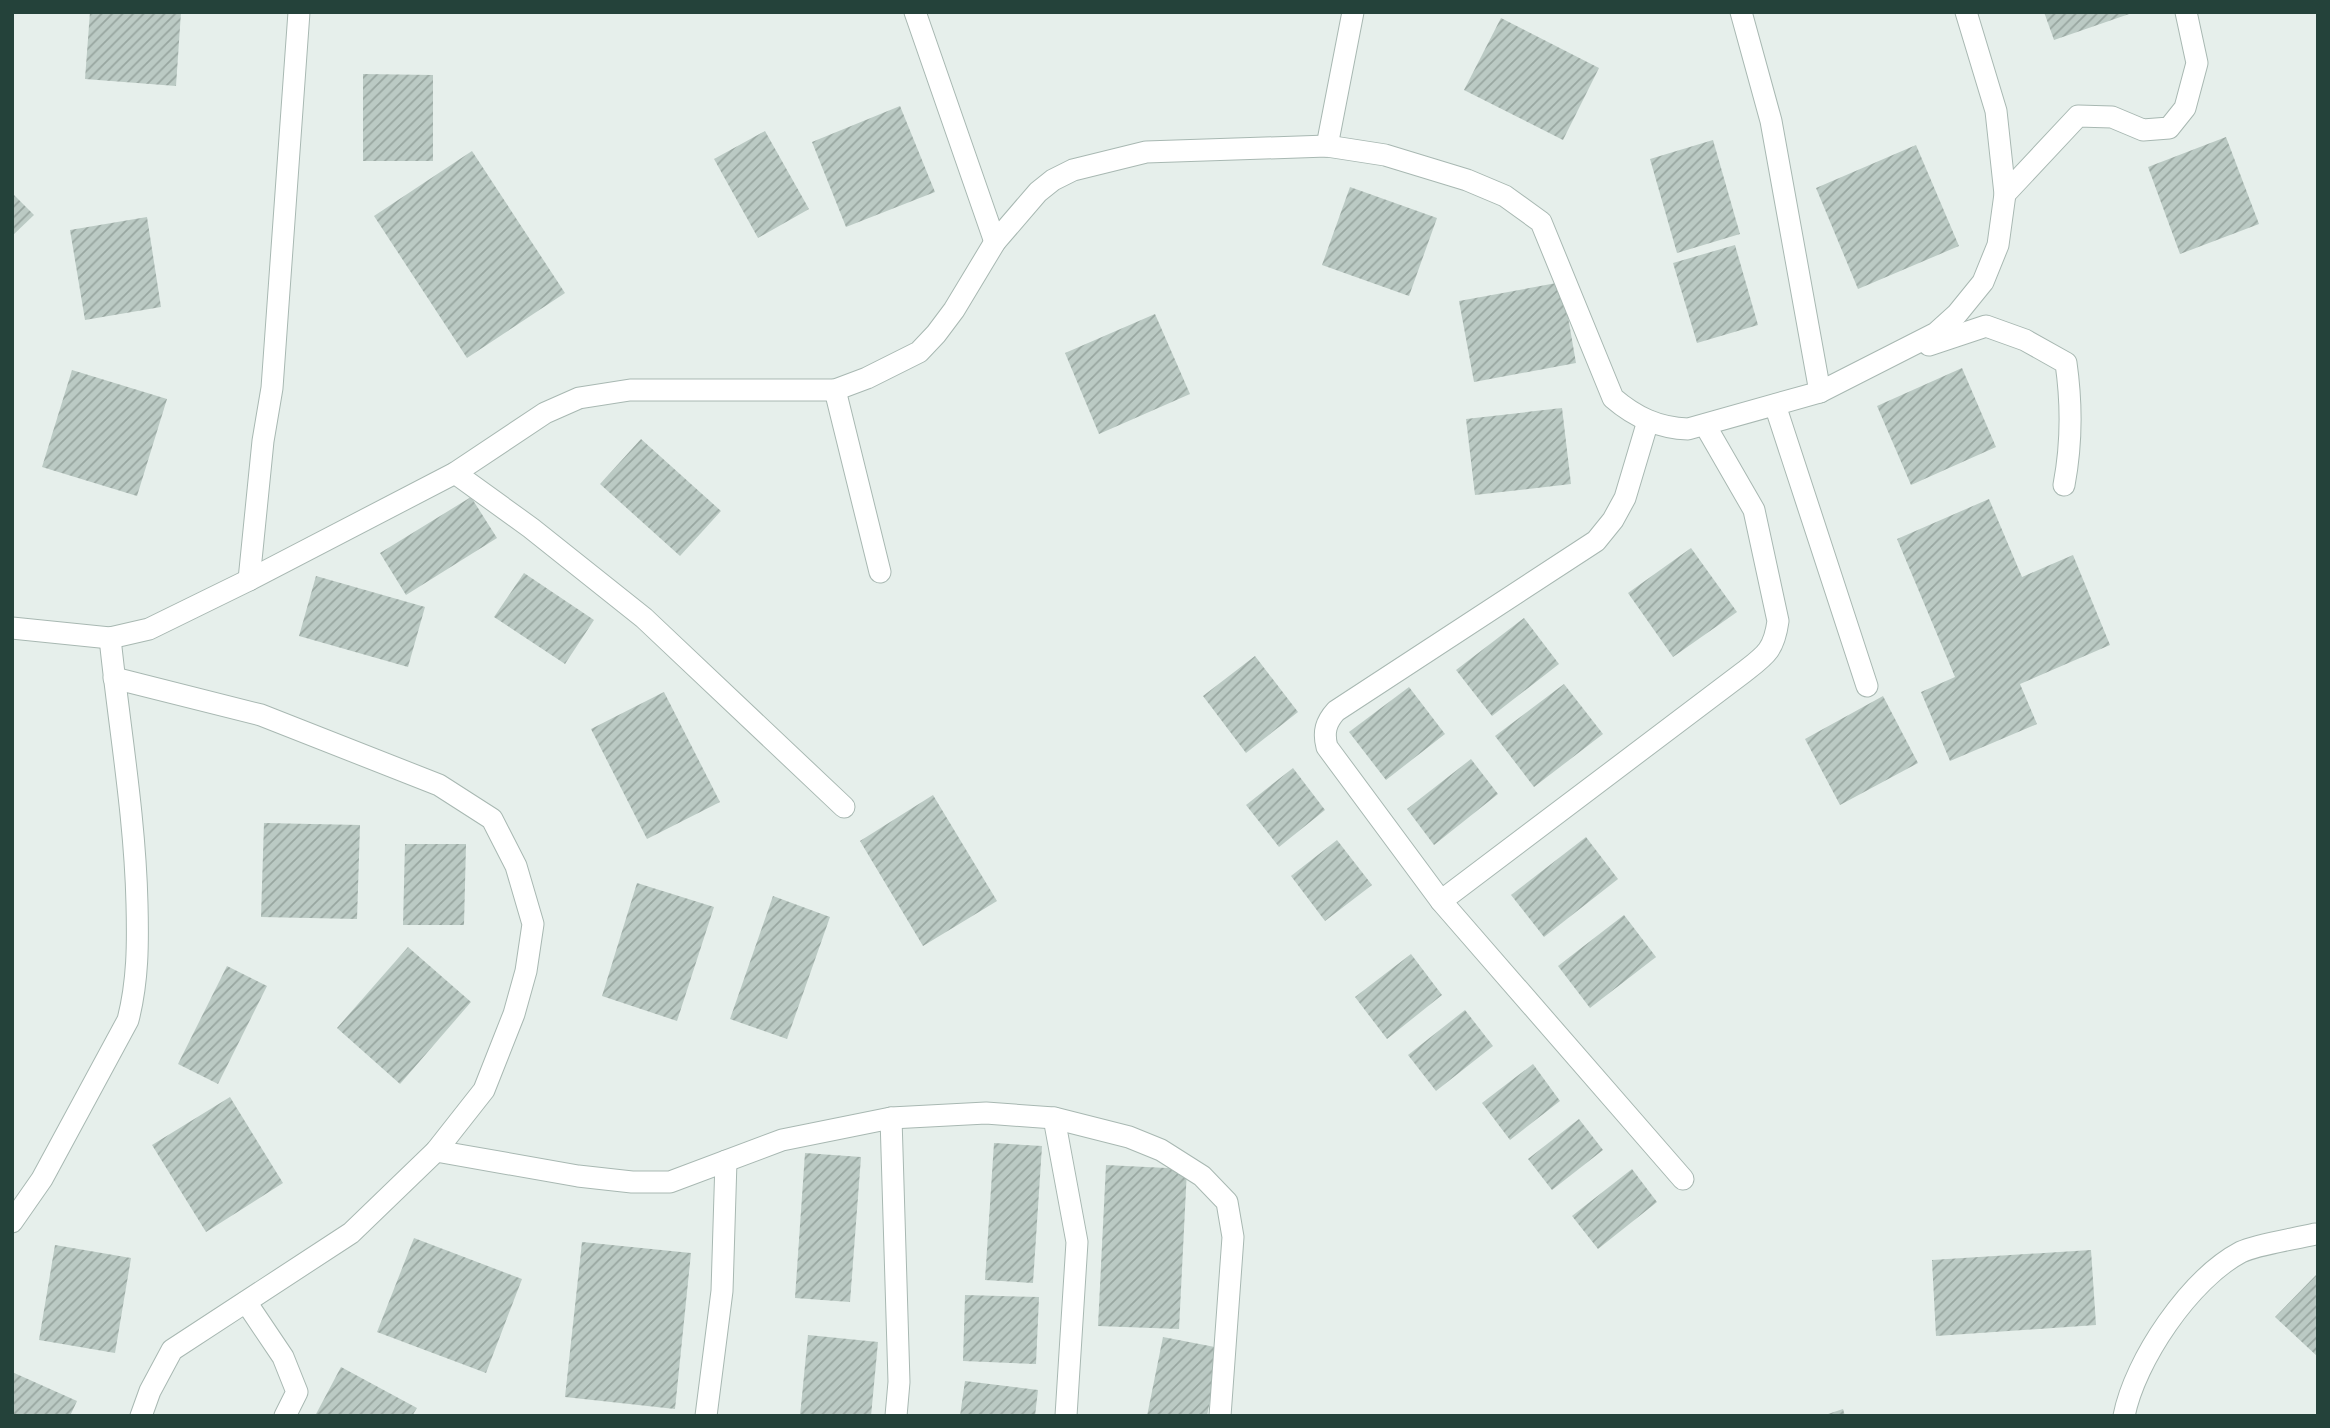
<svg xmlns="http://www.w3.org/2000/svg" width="2330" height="1428" font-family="'Noto Sans',sans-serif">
	<defs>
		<pattern id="building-hatch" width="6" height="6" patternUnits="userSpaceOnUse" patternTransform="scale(1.75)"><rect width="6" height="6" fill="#bbcac4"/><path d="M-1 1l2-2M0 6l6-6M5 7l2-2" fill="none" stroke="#98a6a0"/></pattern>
	</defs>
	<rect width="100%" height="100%" fill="#e6efeb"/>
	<!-- building -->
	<g fill="url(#building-hatch)">
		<path d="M90,12H181L176,86L85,79Z"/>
		<path d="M2044,12H2131L2132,13L2054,40Z"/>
		<path d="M1501,18L1599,68L1563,140L1464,90Z"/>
		<path d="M363,74L433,75V161H363Z"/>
		<path d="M900,106L935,192L846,227L812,142Z"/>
		<path d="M765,131L809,209L758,238L714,159Z"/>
		<path d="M2226,137L2259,224L2180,254L2148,167Z"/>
		<path d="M1713,140L1740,234L1677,253L1650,159Z"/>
		<path d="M1916,145L1959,246L1858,289L1816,188Z"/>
		<path d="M472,151L565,293L467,358L374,216Z"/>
		<path d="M1350,187L1437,218L1409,296L1322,265Z"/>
		<path d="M12,193L34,215L12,236Z"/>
		<path d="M147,217L161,307L85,320L70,230Z"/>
		<path d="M1735,245L1758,325L1697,343L1673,263Z"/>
		<path d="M1562,282L1576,363L1474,382L1459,301Z"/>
		<path d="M1155,314L1190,394L1099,434L1065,353Z"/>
		<path d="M1962,368L1996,447L1911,485L1877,406Z"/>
		<path d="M72,370L167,399L137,496L42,467Z"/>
		<path d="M1562,408L1571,484L1475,495L1466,419Z"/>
		<path d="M641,439L721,511L680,556L600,484Z"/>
		<path d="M471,497L497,538L406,595L380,553Z"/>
		<path d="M1989,499L2022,577L2073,555L2110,645L2020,684L2037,724L1950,761L1921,692L1955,677L1897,539Z"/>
		<path d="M1691,548L1737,612L1673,657L1628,593Z"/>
		<path d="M524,573L594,620L565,664L494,617Z"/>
		<path d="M316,576L425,607L408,667L299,636Z"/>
		<path d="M1524,618L1559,664L1492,716L1456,670Z"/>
		<path d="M1255,656L1298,712L1246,753L1203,696Z"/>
		<path d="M1564,684L1603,734L1534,787L1495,736Z"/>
		<path d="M1409,687L1445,734L1386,780L1349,732Z"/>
		<path d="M664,692L720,802L647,839L591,729Z"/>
		<path d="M1883,696L1918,763L1840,805L1805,739Z"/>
		<path d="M1471,759L1498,794L1434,845L1407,809Z"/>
		<path d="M1293,768L1325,810L1279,847L1246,805Z"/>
		<path d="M933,795L997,901L923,946L860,841Z"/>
		<path d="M264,823L360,825L357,919L261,917Z"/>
		<path d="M1586,837L1618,879L1544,937L1511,895Z"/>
		<path d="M1337,840L1372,885L1325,921L1291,876Z"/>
		<path d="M405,844H466L464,925H403Z"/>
		<path d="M637,883L714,907L677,1021L602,996Z"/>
		<path d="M773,896L830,917L787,1039L730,1019Z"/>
		<path d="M1624,915L1656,957L1590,1008L1558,966Z"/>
		<path d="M408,947L471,1002L400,1084L337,1028Z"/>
		<path d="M1411,954L1442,995L1387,1039L1355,997Z"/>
		<path d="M227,966L267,986L218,1084L178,1064Z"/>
		<path d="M1465,1010L1493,1046L1436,1091L1408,1055Z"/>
		<path d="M1533,1064L1560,1101L1510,1140L1482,1103Z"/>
		<path d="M230,1097L283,1183L206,1232L152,1145Z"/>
		<path d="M1579,1119L1603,1150L1552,1190L1528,1159Z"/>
		<path d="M994,1143L1042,1146L1033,1283L985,1280Z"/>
		<path d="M805,1153L861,1157L850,1302L795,1298Z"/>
		<path d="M1106,1165L1187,1169L1179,1329L1098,1326Z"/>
		<path d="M1632,1169L1657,1202L1598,1249L1572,1216Z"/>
		<path d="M414,1238L522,1279L486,1373L377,1332Z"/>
		<path d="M582,1242L691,1253L675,1409L565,1397Z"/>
		<path d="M55,1245L131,1258L115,1353L39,1340Z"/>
		<path d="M2091,1250L2096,1325L1936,1336L1932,1260Z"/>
		<path d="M2318,1273V1357L2275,1317Z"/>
		<path d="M965,1295L1039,1297L1036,1364L963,1361Z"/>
		<path d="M808,1335L878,1342L871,1416H800Z"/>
		<path d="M1163,1337L1220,1348L1207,1416H1147Z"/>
		<path d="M341,1367L417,1408L412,1416H315Z"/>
		<path d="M12,1372L77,1401L70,1416H12Z"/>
		<path d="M965,1381L1038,1390L1035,1416H960Z"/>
		<path d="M1843,1409L1845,1416H1826L1825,1415Z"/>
	</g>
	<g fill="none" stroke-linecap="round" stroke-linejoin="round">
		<defs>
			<g id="minor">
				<path d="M915,12L995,242"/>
				<path d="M1741,12L1771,121L1820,392"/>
				<path d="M1327,146L1353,12"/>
				<path d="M2005,194L2078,116L2112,117L2143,130L2169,128L2185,108L2197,63L2186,12"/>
				<path d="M1929,345L1986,326L2025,340L2066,363C2072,405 2072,443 2064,485"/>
				<path d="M835,390L880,572"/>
				<path d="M1775,405L1867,686"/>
				<path d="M1648,421L1625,498L1613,520L1596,541L1336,711C1326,722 1323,732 1327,747L1441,901L1683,1179"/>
				<path d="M455,473L531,528L644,618L844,807"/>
				<path d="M249,580L263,441L272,388L299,12"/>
				<path d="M12,628L110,638L149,629L249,580L455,473L545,413L579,398L630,390H835L867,378L919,352L936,334L954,310L995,242L1038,192L1053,180L1073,170L1146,152L1327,146L1385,155L1467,180L1505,196L1541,222L1613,398C1635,417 1658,428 1688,429L1820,392L1936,333L1957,314L1983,282L1998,245L2005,194L1996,111L1966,12"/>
				<path d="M114,678L261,715L439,785L492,819L516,866L533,924L526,971L514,1014L484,1090L436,1151L351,1233L172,1350L150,1391L141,1416"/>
				<path d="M1441,901L1744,672C1766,655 1774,650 1778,621L1754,510L1705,425"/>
				<path d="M891,1118L899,1382L896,1416"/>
				<path d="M1054,1118L1077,1242L1066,1416"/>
				<path d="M436,1151L578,1176L632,1182H670L782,1140L891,1118L986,1113L1054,1118L1129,1137L1161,1150L1202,1176L1227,1202L1233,1237L1220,1416"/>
				<path d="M12,1222L42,1179L128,1020C138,981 138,943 137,904C135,815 119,726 110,638"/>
				<path d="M246,1302L283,1357L297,1392L285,1416"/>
				<path d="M706,1416L722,1291L726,1161"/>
				<path d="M2124,1416C2135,1360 2190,1279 2241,1252C2258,1244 2295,1239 2315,1234"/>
			</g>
		</defs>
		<!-- minor casing -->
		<use href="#minor" stroke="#a8b8b2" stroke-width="23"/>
		<!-- minor -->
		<use href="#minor" stroke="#fff" stroke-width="21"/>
	</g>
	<!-- border -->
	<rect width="2330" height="1428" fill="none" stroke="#24423a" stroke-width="28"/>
</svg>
